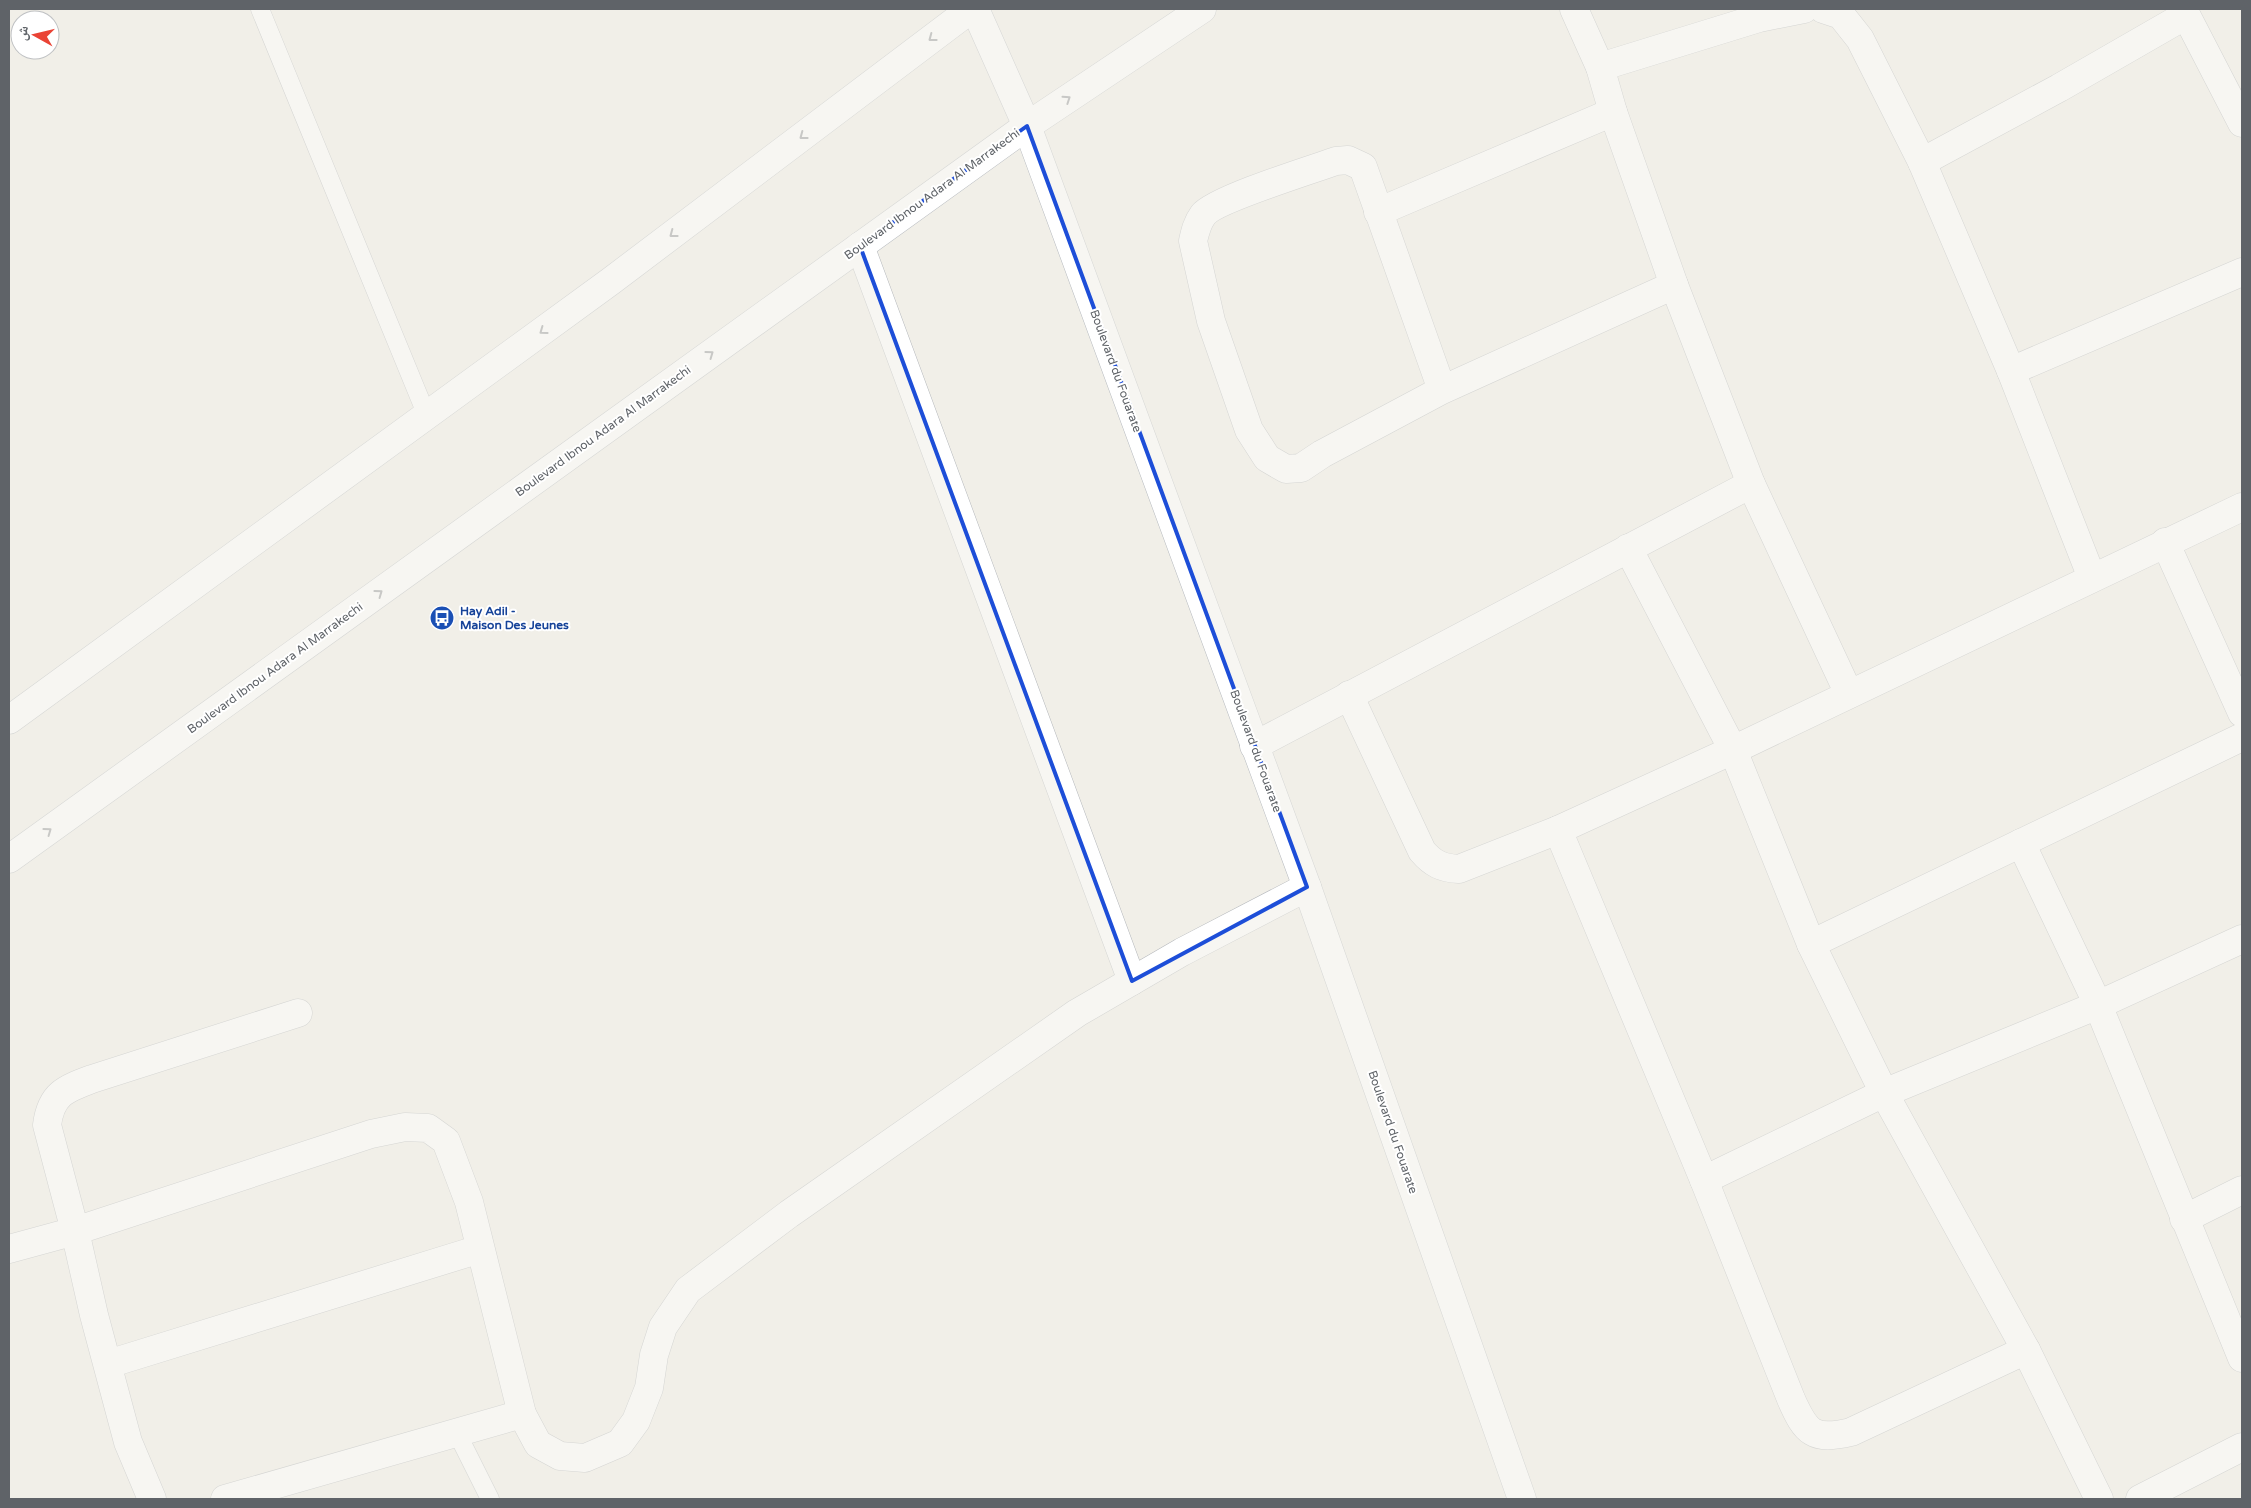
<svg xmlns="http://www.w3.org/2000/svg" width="2251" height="1508" font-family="'Varela Round','Noto Naskh Arabic',sans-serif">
	<rect width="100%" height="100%" fill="#f1efe8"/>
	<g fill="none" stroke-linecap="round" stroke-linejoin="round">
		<defs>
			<g id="lane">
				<path d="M260,9L427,416"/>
				<path d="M457,1433L490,1499"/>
			</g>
			<g id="street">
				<path d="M1574,9L1600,67L1613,112L1674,285L1751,484L1849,694"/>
				<path d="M1823,9L1841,15L1860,39L1922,162L2011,371L2092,578"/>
				<path d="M2183,9L2242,123"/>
				<path d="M1600,67L1759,18L1804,9"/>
				<path d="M1922,162L2059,88L2186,15"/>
				<path d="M1378,212L1613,112"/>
				<path d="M860,246L1132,981"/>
				<path d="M2011,371L2242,272"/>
				<path d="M1442,390L1363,167L1348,160L1336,161C1313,169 1214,200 1203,215C1197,223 1195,232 1193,241L1211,321L1249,430L1267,458L1286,469L1301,468L1322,454L1442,390L1674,285"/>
				<path d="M2165,542L2242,713"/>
				<path d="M1628,548L1733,750L1811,944L1884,1093L2026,1350L2099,1499"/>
				<path d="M1349,695L1422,851C1433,864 1442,868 1459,869L1558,830L1733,750L2242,507"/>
				<path d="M1254,746L1751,484"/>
				<path d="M1558,830L1704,1180L1884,1093L2098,1005L2242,939"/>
				<path d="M2021,843L2098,1005L2242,1358"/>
				<path d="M1811,944L2242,737"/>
				<path d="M298,1013L92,1079C65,1089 51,1094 47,1125L75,1231L371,1134L405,1127L428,1128L446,1141L469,1202L522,1414L538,1444L560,1456L585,1458L620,1443L636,1421L649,1388L654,1355L663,1327L688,1290L789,1214L1077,1013L1182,952L1307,887"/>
				<path d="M1704,1180L1791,1399C1806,1433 1813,1441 1851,1432L2026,1350"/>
				<path d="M2184,1219L2242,1190"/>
				<path d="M9,1249L75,1231L94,1315L128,1442L152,1499"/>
				<path d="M108,1364L480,1249"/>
				<path d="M225,1499L522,1414"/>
				<path d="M2140,1499L2242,1447"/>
			</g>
			<g id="secondary">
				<path d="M975,9L1027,126L1307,887L1522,1499"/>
				<path d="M9,720L611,281L971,9"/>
				<path d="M9,859L1027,126L1202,9"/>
			</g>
		</defs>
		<!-- lane casing -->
		<use href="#lane" stroke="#b5b8bc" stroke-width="19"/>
		<!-- street casing -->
		<use href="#street" stroke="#b5b8bc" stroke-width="29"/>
		<!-- secondary casing -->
		<use href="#secondary" stroke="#b6babf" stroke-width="29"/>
		<!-- lane -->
		<use href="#lane" stroke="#fff" stroke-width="18"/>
		<!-- street -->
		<use href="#street" stroke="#fff" stroke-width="28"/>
		<!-- secondary -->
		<use href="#secondary" stroke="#fff" stroke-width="28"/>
	</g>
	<!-- one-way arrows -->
	<defs><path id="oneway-chevron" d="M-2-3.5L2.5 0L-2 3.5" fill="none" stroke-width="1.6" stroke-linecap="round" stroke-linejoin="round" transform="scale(1.25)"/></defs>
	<g stroke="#979a9d">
		<use href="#oneway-chevron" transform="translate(932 38) rotate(143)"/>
		<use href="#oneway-chevron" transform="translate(1067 99) rotate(-34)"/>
		<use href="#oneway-chevron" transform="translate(803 136) rotate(143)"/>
		<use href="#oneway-chevron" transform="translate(673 234) rotate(143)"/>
		<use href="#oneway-chevron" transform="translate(543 331) rotate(144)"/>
		<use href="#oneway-chevron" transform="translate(710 354) rotate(-36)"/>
		<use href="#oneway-chevron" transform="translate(379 593) rotate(-36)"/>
		<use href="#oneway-chevron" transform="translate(48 831) rotate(-36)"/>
	</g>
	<!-- marked area -->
	<path d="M0 0H2251V1508H0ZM1027,126L1307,887L1132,981L860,246Z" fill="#f1efe8" fill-opacity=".55" fill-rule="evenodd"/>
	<path fill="none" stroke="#1d4ed8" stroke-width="4" stroke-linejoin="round" d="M1027,126L1307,887L1132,981L860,246Z"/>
	<!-- icons -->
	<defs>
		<symbol id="bus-disc" viewBox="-11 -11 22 22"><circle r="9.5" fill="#1a4fb4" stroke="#fff"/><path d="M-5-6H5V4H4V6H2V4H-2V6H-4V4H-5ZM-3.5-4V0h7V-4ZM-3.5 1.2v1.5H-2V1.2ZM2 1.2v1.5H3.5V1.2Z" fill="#fff"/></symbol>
	</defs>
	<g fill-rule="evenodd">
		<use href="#bus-disc" x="428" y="604" width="28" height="28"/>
	</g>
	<g text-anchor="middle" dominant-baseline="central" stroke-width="4" stroke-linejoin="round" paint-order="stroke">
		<!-- street labels -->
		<g font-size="12" fill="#5f6368" stroke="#fff">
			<text transform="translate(932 194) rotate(-36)">Boulevard Ibnou Adara Al Marrakechi</text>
			<text transform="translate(1116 371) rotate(70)">Boulevard du Fouarate</text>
			<text transform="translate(603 431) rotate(-36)">Boulevard Ibnou Adara Al Marrakechi</text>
			<text transform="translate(275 668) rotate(-36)">Boulevard Ibnou Adara Al Marrakechi</text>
			<text transform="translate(1256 751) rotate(70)">Boulevard du Fouarate</text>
			<text transform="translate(1393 1132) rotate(71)">Boulevard du Fouarate</text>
		</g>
		<!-- transit labels -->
		<g font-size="12" font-weight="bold" fill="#164399" stroke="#fff" text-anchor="start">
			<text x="460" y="611">Hay Adil -<tspan x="460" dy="14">Maison Des Jeunes</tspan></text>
		</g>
	</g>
	<!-- border -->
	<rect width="2251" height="1508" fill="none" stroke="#5f6368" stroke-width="20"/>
	<!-- north arrow -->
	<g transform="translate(35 35) rotate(278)"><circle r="24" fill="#ffffff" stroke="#bfc1c3"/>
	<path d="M0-4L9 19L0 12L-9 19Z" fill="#ea4335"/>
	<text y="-8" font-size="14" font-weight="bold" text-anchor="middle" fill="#5f6368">ش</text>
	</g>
</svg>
